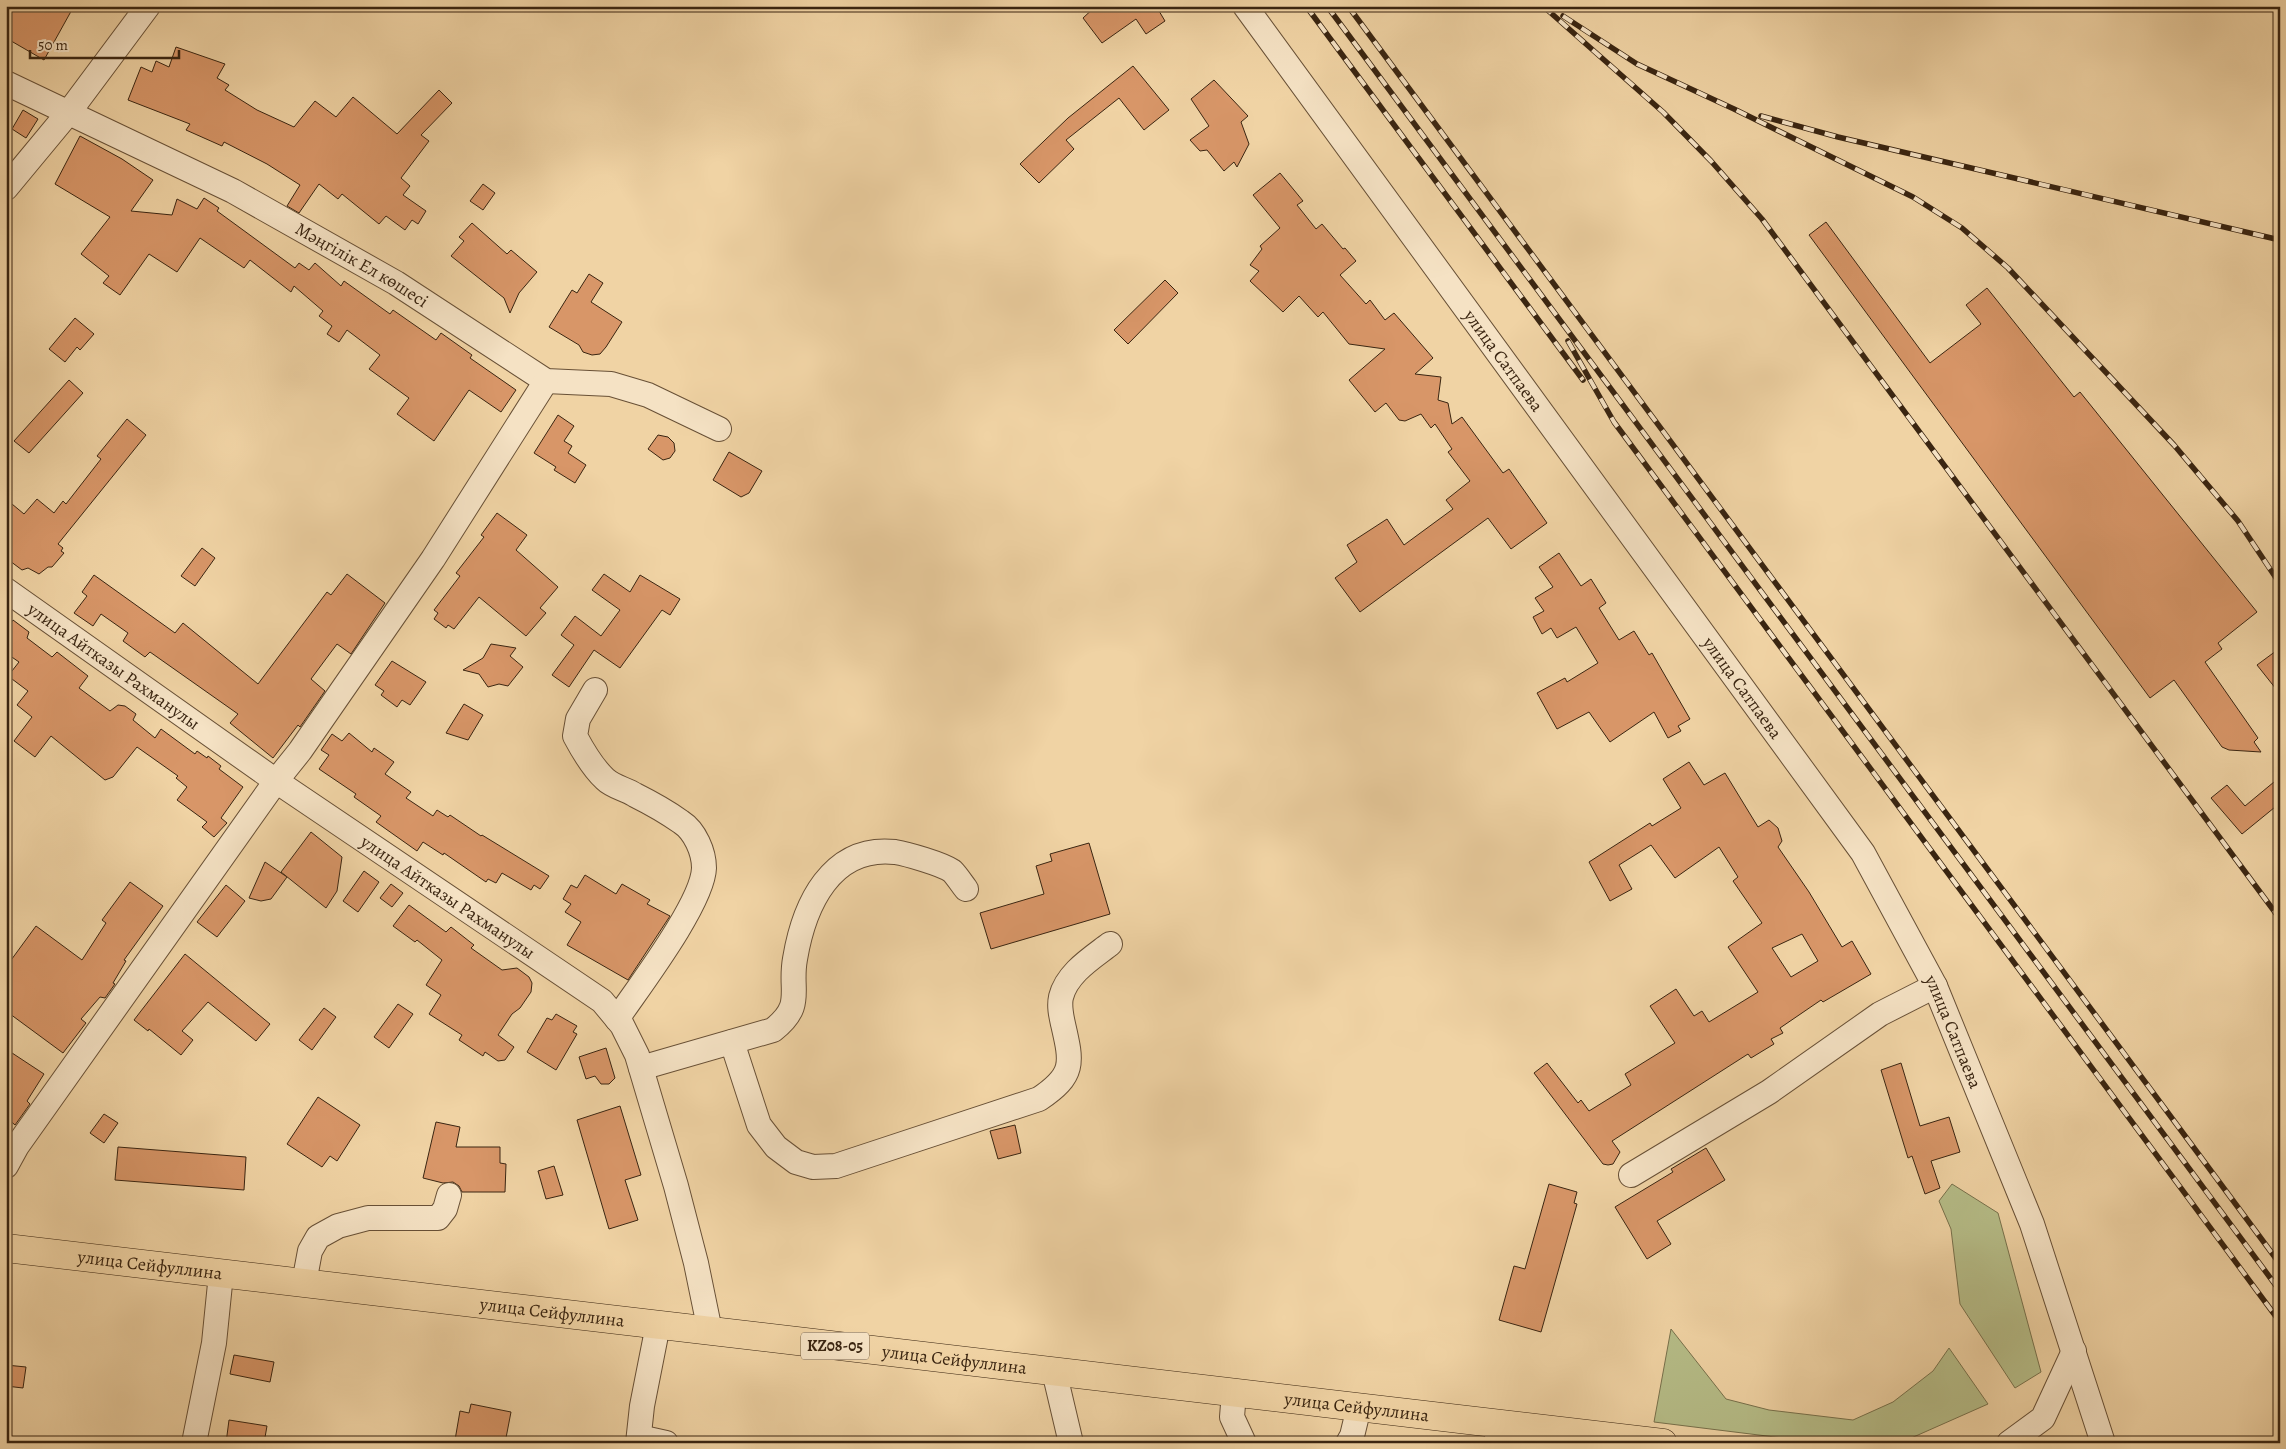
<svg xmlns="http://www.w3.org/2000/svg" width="2286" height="1449" font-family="Alegreya,serif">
	<rect width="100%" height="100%" fill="#f0d3a4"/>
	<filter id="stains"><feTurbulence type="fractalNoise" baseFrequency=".004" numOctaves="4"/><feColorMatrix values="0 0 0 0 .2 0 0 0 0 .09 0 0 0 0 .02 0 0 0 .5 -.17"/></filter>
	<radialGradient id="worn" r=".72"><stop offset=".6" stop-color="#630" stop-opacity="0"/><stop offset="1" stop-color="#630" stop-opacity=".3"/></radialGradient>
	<!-- green -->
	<g fill="#b6bd88" stroke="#78714c">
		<path d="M1952,1184L1998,1213L2041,1372L2015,1388L1960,1304L1951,1229L1939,1201Z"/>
		<path d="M1671,1329L1726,1399L1769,1410L1853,1420L1893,1402L1933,1371L1949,1348L1988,1404L1909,1439L1869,1443H1823L1654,1422Z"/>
	</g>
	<!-- building -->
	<g fill="#d89668" stroke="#3a2511" fill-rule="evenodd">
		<path d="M6,6H74L44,60L6,38Z"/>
		<path d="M1096,6H1156L1165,21L1146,34L1136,19L1102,43L1083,18Z"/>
		<path d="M176,47L225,64L217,78L229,85L225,90L257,110L294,127L315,101L336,117L353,97L397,134L439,90L452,103L421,135L429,141L401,178L410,186L403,195L426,211L418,224L412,220L405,230L386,216L379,224L342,194L338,199L319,184L299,213L287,206L300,185L267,164L224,142L222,146L186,130L190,124L128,100L141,67L152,72L156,61L169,67Z"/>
		<path d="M1133,66L1169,110L1144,130L1119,98L1066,140L1074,149L1039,183L1020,164L1068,118Z"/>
		<path d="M1214,80L1248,116L1241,122L1249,144L1237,167L1234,162L1224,171L1207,150L1200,151L1190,140L1209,126L1191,99Z"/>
		<path d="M23,110L38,119L26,138L12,129Z"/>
		<path d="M80,136L122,159L153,180L131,211L172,215L177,199L197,209L204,198L219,208L217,211L295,268L299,263L309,270L315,263L341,286L344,281L390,314L393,310L436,340L441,333L472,355L470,358L516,390L501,412L469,390L434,441L397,414L409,398L369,369L380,355L347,330L339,342L327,334L332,326L319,316L323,311L294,286L291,292L250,260L244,268L200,238L177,272L149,254L120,295L103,283L109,276L81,254L110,217L55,184Z"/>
		<path d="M1280,173L1303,201L1297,205L1316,229L1322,224L1343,249L1345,248L1356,261L1340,275L1366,304L1370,300L1385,320L1394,313L1433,358L1415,374L1441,377L1438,400L1448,403L1452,424L1462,417L1503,473L1509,469L1547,523L1511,549L1488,518L1360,612L1335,578L1357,562L1347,545L1387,519L1404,545L1453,509L1446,500L1470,481L1448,452L1452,449L1435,424L1431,428L1421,414L1405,421L1399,420L1386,403L1375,412L1349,380L1385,349L1349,344L1323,312L1318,317L1299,296L1283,312L1250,281L1259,271L1250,265L1262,249L1260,246L1280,228L1253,195Z"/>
		<path d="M483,184L495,193L483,210L470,201Z"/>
		<path d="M1826,222L1930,363L1981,324L1966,305L1987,288L2074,397L2080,392L2257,612L2218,643L2222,649L2205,662L2258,738L2254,742L2261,752L2229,750L2222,747L2174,680L2150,698L1809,235Z"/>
		<path d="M472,223L507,254L511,250L537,272L519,293L510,313L504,298L451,256L464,241L459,237Z"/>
		<path d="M589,274L603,283L591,302L622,322L606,347L600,354L592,355L583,352L579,345L549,327L572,290L577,293Z"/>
		<path d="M1165,280L1178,293L1128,344L1114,330Z"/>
		<path d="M75,318L94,334L80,350L77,347L65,362L49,349Z"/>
		<path d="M69,380L83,393L29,453L14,441Z"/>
		<path d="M558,415L574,426L564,441L572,446L568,453L586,465L575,483L554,470L556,467L534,453Z"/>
		<path d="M127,419L146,435L58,544L63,548L61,551L64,553L52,567H48L39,574L28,568L22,570L6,558V499L24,514L37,499L54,513L63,501L66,504L101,459L97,456Z"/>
		<path d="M658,435L668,437L674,443L675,451L670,458L663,460L648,449Z"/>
		<path d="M729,452L762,471L749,493L741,497L713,480Z"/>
		<path d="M497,513L527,535L516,550L558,587L540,608L546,613L526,636L479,597L454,629L448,625L446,628L434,619L438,613L434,610L460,576L456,573L484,537L481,535Z"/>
		<path d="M202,548L215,558L195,586L181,576Z"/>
		<path d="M1559,553L1581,586L1591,579L1606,603L1599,608L1619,640L1634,631L1649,655L1652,653L1690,719L1678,726L1681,731L1668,738L1654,712L1610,742L1589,712L1557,729L1537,693L1565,678L1567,682L1598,663L1576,627L1557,638L1551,628L1542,634L1533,617L1544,611L1535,598L1553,587L1539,567Z"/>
		<path d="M347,574L385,603L351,654L337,644L311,679L325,691L300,727L298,725L273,758L230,723L238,714L150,652L145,657L123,641L128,633L101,614L93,626L74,613L87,596L82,592L94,575L175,633L183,623L258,684L327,592L331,595Z"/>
		<path d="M604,574L630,592L640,575L680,599L670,615L662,610L620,668L594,650L569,687L552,675L574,645L561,635L575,616L601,636L620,610L592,590Z"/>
		<path d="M13,620L29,632L27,638L52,657L57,652L88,676L79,688L110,711L118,705L125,706L136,714L133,720L155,738L161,729L195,754L197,751L207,758L208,756L221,766L219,769L243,787L221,818L227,823L214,837L202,827L207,822L177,800L187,787L176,778L178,776L137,747L113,777L105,780L51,736L35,757L14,741L32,717L17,705L28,691L8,676L19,662L6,653V630Z"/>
		<path d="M491,644L516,648L510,656L523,667L508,686L499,684L488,687L479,674L463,670L483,658Z"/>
		<path d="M2280,648V694L2257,665Z"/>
		<path d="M392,661L426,682L410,705L402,700L397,707L381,695L384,691L375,685Z"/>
		<path d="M464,704L483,715L468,740L446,733Z"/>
		<path d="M349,733L372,752L374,748L394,762L385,774L411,792L406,798L433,816L437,810L448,817L450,815L481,836L482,835L549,876L540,889L534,885L531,890L502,873L496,883L488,879L486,882L444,853L443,855L423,842L417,851L376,822L381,816L354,797L356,794L319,769L329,755L321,750L332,734L342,741Z"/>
		<path d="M1689,762L1704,785L1725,773L1758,827L1769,820L1778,828L1782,841L1778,847L1809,892L1842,947L1852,941L1871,974L1823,1002L1821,1000L1780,1028L1783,1033L1771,1039L1774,1044L1751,1058L1748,1054L1612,1141L1620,1152L1613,1164L1608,1165L1603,1164L1534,1073L1547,1063L1578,1103L1581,1100L1589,1111L1631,1085L1625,1074L1675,1043L1650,1006L1676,989L1694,1016L1702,1011L1709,1022L1758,992L1728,947L1762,923L1733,881L1738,877L1719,847L1675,878L1651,845L1619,865L1632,889L1610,901L1589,862L1650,823L1652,826L1681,808L1663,779ZM1802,934L1818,961L1791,977L1772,948Z"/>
		<path d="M2280,777V803L2242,834L2211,798L2227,785L2245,806Z"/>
		<path d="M311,832L342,857L337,891L326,908L281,872Z"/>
		<path d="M1089,843L1110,914L991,949L980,913L1044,894L1036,866L1052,861L1050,854Z"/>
		<path d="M265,862L287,877L271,899L261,901L249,898Z"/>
		<path d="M364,871L379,882L358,912L343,901Z"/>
		<path d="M585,875L616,894L622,884L650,900L647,904L670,916L628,980L567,945L581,922L565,912L571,904L563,899L571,885L577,888Z"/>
		<path d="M130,882L163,906L124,960L126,961L113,983L115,984L105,998L100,997L81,1019L86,1023L63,1053L6,1011V967L36,926L82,960L106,923L102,920Z"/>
		<path d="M391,884L403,893L392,907L380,898Z"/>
		<path d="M226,885L245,901L217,937L197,922Z"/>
		<path d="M409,905L446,932L451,927L474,945L471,948L502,970L517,968L529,977L532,983L531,992L520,1008L512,1014L498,1035L514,1047L505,1060L498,1061L485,1052L483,1056L459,1040L462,1035L429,1014L441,995L426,985L442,960L417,940L415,942L393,926Z"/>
		<path d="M185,954L270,1024L256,1041L208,1002L182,1031L193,1040L181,1055L149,1029L148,1031L134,1020Z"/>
		<path d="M398,1004L413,1014L389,1048L374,1037Z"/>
		<path d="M324,1008L336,1017L312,1050L299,1040Z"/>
		<path d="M556,1014L577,1026L573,1032L577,1034L556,1070L527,1052L547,1018L552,1020Z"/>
		<path d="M606,1048L615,1078L609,1084H601L595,1076L586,1079L579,1057Z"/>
		<path d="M6,1049L44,1074L27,1101L30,1104L15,1125L6,1117Z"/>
		<path d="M1901,1063L1920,1126L1949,1117L1960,1152L1931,1161L1940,1188L1925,1194L1912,1156L1908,1158L1881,1070Z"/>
		<path d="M318,1097L360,1125L337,1161L330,1156L322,1167L287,1144Z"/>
		<path d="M620,1106L641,1175L625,1180L638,1220L609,1229L577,1120Z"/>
		<path d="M104,1114L118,1123L104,1143L90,1133Z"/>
		<path d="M436,1122L460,1127L456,1147H500V1163L506,1164L505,1192H462L459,1186L453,1182L443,1183L423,1178Z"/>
		<path d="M1015,1125L1021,1153L998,1159L990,1131Z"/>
		<path d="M118,1147L246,1157L244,1190L115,1180Z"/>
		<path d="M1706,1148L1725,1180L1657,1221L1671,1244L1647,1259L1615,1207L1673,1172L1671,1169Z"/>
		<path d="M554,1166L563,1195L546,1199L538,1171Z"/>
		<path d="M1549,1184L1577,1192L1574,1203L1577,1204L1541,1332L1499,1320L1514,1266L1525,1269Z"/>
		<path d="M234,1355L274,1362L270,1382L230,1374Z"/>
		<path d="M6,1365L26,1367L23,1388L6,1386Z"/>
		<path d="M471,1404L511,1412L505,1443H469L455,1440L460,1411L469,1413Z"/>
		<path d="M229,1420L267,1426L264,1443H226Z"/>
	</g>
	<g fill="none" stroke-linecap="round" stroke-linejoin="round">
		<defs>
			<g id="minor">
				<path id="s1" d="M1245,6L1863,853L1935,986L2032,1224L2103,1443"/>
				<path id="s2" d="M6,83L233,191L396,283L546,381L611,384L648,395L719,429"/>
				<path d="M6,188L69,112L148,6"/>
				<path id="s3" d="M6,590L276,781L602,1001L622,1025L637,1055L676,1186L696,1263L710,1331"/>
				<path d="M595,690L578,719L575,736C583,751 592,767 605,779C613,787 626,789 635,795C651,803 667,812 681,822C695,831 704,852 704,868C703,903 638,988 617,1019"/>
				<path d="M732,1042L759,1125L776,1147L796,1162L813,1167L836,1166L1039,1099C1075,1075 1072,1063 1063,1024C1061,1015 1059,1006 1061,997C1067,973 1092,958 1110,944"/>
				<path d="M641,1068L773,1030C805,1005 789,991 795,959C804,905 831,845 895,852C907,854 942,864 952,871C957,876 962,884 966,889"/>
				<path d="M6,1166L17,1146L276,781L300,751L433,559L546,381"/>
				<path d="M1631,1175L1769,1092L1880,1014L1935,986"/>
				<path d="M304,1283L310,1251L318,1237L338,1226L368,1218H438L445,1209L449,1195"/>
				<path d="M1054,1371L1071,1443"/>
				<path d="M1234,1392L1232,1417L1244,1443"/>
				<path d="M1491,1423L1503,1443"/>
				<path d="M639,1437L666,1443"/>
				<path d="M194,1443L214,1343L221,1274"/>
				<path d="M638,1443L642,1406L658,1325"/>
				<path d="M1348,1443L1352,1436L1359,1407"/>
				<path d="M2009,1443L2043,1418L2074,1351"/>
			</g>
			<g id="major">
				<path id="s4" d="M6,1248L1663,1443"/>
			</g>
		</defs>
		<!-- minor casing -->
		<use href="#minor" stroke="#685036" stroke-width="26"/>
		<!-- major casing -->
		<use href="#major" stroke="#3a2511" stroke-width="29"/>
		<!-- minor -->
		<use href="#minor" stroke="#f5e2c4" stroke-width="24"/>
		<!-- major -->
		<use href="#major" stroke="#f0d3a4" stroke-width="28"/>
		<defs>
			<g id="rail">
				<path d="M1306,6L1583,380"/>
				<path d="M1327,6L2280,1291"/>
				<path d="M1348,6L2280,1264"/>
				<path d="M1543,6L1663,112L1711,161L1762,219L2280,919"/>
				<path d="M1563,16L1637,64L1734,109L1913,197L1962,228L2008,268L2174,445L2238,521L2280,584"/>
				<path d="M1761,116L1838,137L2280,240"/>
				<path d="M1568,341L1614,422L2280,1322"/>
			</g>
		</defs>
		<!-- rail casing -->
		<use href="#rail" stroke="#3a2511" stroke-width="5.5"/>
		<!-- rail -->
		<use href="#rail" stroke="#f5e2c4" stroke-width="4" stroke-dasharray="11" stroke-linecap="butt"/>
	</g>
	<g text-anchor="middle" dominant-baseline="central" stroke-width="4.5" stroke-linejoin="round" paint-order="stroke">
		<!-- shield labels -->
		<rect fill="#f5e2c4" stroke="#725e47" stroke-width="1" x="801" y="1332.5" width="68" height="27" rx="4"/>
		<g font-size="16" font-weight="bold" fill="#3a2511">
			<text x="835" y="1346">KZ08-05</text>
		</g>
		<!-- street labels -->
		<g font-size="18" fill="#3a2511" stroke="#f5e2c4">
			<text stroke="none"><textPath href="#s2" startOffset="400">Мәңгілік Ел көшесі</textPath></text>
			<text stroke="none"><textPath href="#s1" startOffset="439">улица Сатпаева</textPath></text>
			<text stroke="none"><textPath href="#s3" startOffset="132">улица Айтказы Рахманулы</textPath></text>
			<text stroke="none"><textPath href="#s1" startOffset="844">улица Сатпаева</textPath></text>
			<text stroke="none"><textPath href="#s3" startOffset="538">улица Айтказы Рахманулы</textPath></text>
			<text stroke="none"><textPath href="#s1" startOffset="1249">улица Сатпаева</textPath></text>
			<text stroke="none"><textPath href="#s4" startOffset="145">улица Сейфуллина</textPath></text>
			<text stroke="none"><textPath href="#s4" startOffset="550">улица Сейфуллина</textPath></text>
			<text stroke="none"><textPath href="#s4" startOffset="955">улица Сейфуллина</textPath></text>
			<text stroke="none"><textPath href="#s4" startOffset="1360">улица Сейфуллина</textPath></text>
		</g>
	</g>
	<!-- margin -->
	<rect width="2286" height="1449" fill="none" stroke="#f0d3a4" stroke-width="25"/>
	<rect x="8" y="8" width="2271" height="1434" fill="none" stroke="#3a2511" stroke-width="2.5"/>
	<rect x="12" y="12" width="2261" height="1424" fill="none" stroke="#3a2511"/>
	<!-- scale -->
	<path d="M30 50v8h149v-8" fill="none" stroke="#3a2511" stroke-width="2.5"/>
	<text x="38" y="50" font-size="15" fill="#3a2511" stroke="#f5e2c4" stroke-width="4" paint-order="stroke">50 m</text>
	<rect width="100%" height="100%" filter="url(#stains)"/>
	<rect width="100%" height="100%" fill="url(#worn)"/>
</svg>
